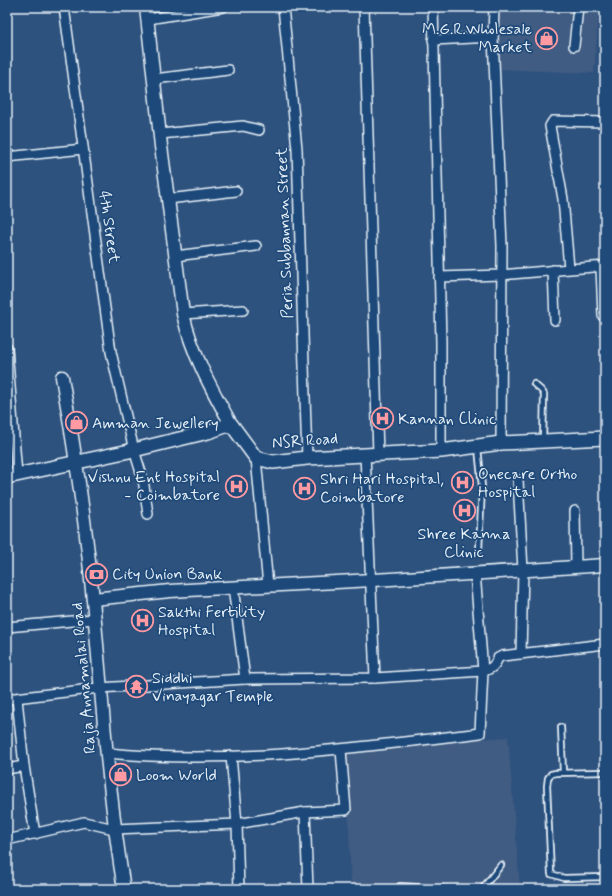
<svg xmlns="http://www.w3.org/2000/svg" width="612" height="896" font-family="Mynerve,sans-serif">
	<rect width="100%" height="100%" fill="#2e527e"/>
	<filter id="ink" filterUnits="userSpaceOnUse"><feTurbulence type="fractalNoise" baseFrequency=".025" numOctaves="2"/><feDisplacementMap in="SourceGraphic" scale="8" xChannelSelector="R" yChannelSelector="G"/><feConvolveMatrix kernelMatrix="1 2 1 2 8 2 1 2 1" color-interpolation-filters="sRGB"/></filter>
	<g filter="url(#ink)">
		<!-- built -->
		<g fill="#415c82">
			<path d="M497,7H599L594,73L498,69Z"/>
			<path d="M508,737L520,889H351L347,761L344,749Z"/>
		</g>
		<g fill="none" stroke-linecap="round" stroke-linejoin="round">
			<defs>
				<g id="service">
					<path d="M534,384L541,390L544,394L543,441"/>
					<path d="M478,448L482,487L479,550"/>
					<path d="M561,727L563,772"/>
					<path d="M605,772L556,773L551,774L548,778L547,786L551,874L564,878L605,877"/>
					<path d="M400,886L445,889"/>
					<path d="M482,889L501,865"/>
				</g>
				<g id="minor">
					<path d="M64,7L111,352L134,450L143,479L148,514"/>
					<path d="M283,7L297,149L307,458"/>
					<path d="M364,7L378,454"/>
					<path d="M433,7L441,342V451"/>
					<path d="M494,7L493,37L502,246L501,443"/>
					<path d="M148,19L223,7"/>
					<path d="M433,40L493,37"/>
					<path d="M574,46L578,7"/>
					<path d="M154,79L228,70"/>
					<path d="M160,134L243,126L259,130"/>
					<path d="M7,157L83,149"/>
					<path d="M168,199L236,191"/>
					<path d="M175,256L256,246"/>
					<path d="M601,267L603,316"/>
					<path d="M569,268L563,199L550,126L553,121L605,122"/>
					<path d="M553,270L555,320"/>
					<path d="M439,277L501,275L605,266"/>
					<path d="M183,314L243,310"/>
					<path d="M7,348L17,475"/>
					<path d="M365,454L375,678"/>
					<path d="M256,458L268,586"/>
					<path d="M518,480L523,570L521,654"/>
					<path d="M575,511L576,566"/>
					<path d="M233,587L245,679"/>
					<path d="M7,627L94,619"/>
					<path d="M7,699L99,688L245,679L375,678L483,671C491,669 495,666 498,658L502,656L605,644"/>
					<path d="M17,699L24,766"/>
					<path d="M107,753C231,765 356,748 480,733L483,671L475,573"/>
					<path d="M231,756L237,824L239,889"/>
					<path d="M7,769L24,766L35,834"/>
					<path d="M305,812L346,810L341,750"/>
					<path d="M7,840L84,822L114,829L237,824L305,812L308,889"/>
				</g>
				<g id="tertiary">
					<path d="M146,7L161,146L183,314C192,354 211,388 231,424"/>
					<path d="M62,377C75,451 86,525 93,600C102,696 108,793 124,889"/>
					<path d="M93,599L170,591L391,579L605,565"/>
				</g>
				<path id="secondary" d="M7,477L134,450L208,432L231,424L256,458L273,462L307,458L441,451L501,443L605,438"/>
			</defs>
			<!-- service casing -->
			<use href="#service" stroke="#e8f1f8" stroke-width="8"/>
			<!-- minor casing -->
			<use href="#minor" stroke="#e8f1f8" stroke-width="12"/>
			<!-- tertiary casing -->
			<use href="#tertiary" stroke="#e8f1f8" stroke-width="15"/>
			<!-- secondary casing -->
			<use href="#secondary" stroke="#e8f1f8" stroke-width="16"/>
			<!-- service -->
			<use href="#service" stroke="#1f4a7a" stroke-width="4.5"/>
			<!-- minor -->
			<use href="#minor" stroke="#1f4a7a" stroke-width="9"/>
			<!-- tertiary -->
			<use href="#tertiary" stroke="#1f4a7a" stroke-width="12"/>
			<!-- secondary -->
			<use href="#secondary" stroke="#1f4a7a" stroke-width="13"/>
		</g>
	</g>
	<!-- icons -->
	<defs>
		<symbol id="shop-ring" viewBox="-11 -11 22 22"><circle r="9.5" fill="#1f4a7a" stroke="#ff9aa2" stroke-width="1.5"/><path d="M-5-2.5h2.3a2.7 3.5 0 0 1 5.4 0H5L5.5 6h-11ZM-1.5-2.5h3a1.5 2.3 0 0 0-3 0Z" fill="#ff9aa2"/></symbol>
		<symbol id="hospital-ring" viewBox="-11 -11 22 22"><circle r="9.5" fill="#1f4a7a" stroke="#ff9aa2" stroke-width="1.5"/><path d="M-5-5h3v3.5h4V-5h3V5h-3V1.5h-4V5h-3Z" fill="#ff9aa2"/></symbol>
		<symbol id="bank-ring" viewBox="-11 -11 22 22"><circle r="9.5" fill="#1f4a7a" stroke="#ff9aa2" stroke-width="1.5"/><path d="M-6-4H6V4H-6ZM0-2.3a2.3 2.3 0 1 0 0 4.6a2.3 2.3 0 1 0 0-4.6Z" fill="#ff9aa2"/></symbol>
		<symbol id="temple-ring" viewBox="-11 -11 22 22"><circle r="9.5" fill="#1f4a7a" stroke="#ff9aa2" stroke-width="1.5"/><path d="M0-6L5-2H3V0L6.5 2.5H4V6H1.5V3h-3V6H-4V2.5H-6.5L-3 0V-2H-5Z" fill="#ff9aa2"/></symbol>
	</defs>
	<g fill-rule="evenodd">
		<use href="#shop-ring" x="534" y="26" width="25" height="25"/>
		<use href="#hospital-ring" x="370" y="406" width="25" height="25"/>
		<use href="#shop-ring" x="64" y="410" width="25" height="25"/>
		<use href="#hospital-ring" x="450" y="470" width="25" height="25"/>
		<use href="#hospital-ring" x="224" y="474" width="25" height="25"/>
		<use href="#hospital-ring" x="292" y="476" width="25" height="25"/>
		<use href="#hospital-ring" x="452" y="498" width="25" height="25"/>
		<use href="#bank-ring" x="84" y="562" width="25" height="25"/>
		<use href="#hospital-ring" x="130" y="608" width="25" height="25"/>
		<use href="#temple-ring" x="124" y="674" width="25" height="25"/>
		<use href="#shop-ring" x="108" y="762" width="25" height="25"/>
	</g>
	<g text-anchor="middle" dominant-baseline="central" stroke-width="3.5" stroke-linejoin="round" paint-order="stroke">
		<!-- poi labels -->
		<g font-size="16" fill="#e8f1f8" stroke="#1f4a7a" text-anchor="start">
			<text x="532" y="29" text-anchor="end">M.G.R.Wholesale<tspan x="532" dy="18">Market</tspan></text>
			<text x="398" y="419">Kannan Clinic</text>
			<text x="92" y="423">Amman Jewellery</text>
			<text x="478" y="474">Onecare Ortho<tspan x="478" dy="18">Hospital</tspan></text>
			<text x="220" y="477" text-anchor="end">Vishnu Ent Hospital<tspan x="220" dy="18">- Coimbatore</tspan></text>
			<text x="320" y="479">Shri Hari Hospital,<tspan x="320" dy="18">Coimbatore</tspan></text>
			<text x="464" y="534" text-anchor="middle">Shree Kanna<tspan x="464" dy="18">Clinic</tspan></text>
			<text x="112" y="574">City Union Bank</text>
			<text x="158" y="612">Sakthi Fertility<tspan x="158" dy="18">Hospital</tspan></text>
			<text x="152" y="678">Siddhi<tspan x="152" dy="18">Vinayagar Temple</tspan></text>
			<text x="136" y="775">Loom World</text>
		</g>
		<!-- street labels -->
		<g font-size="16" fill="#e8f1f8" stroke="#1f4a7a">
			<text transform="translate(109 227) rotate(82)">4th Street</text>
			<text transform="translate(285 233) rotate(-92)">Peria Subbannan Street</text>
			<text transform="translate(305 441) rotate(-4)">NSR Road</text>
			<text transform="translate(84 678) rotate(-95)">Raja Annamalai Road</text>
		</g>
	</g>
	<!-- margin -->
	<rect width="612" height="896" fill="none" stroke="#1f4a7a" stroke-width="24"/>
	<rect x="12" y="12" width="588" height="872" fill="none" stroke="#e8f1f8" stroke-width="1.5" filter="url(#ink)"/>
</svg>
